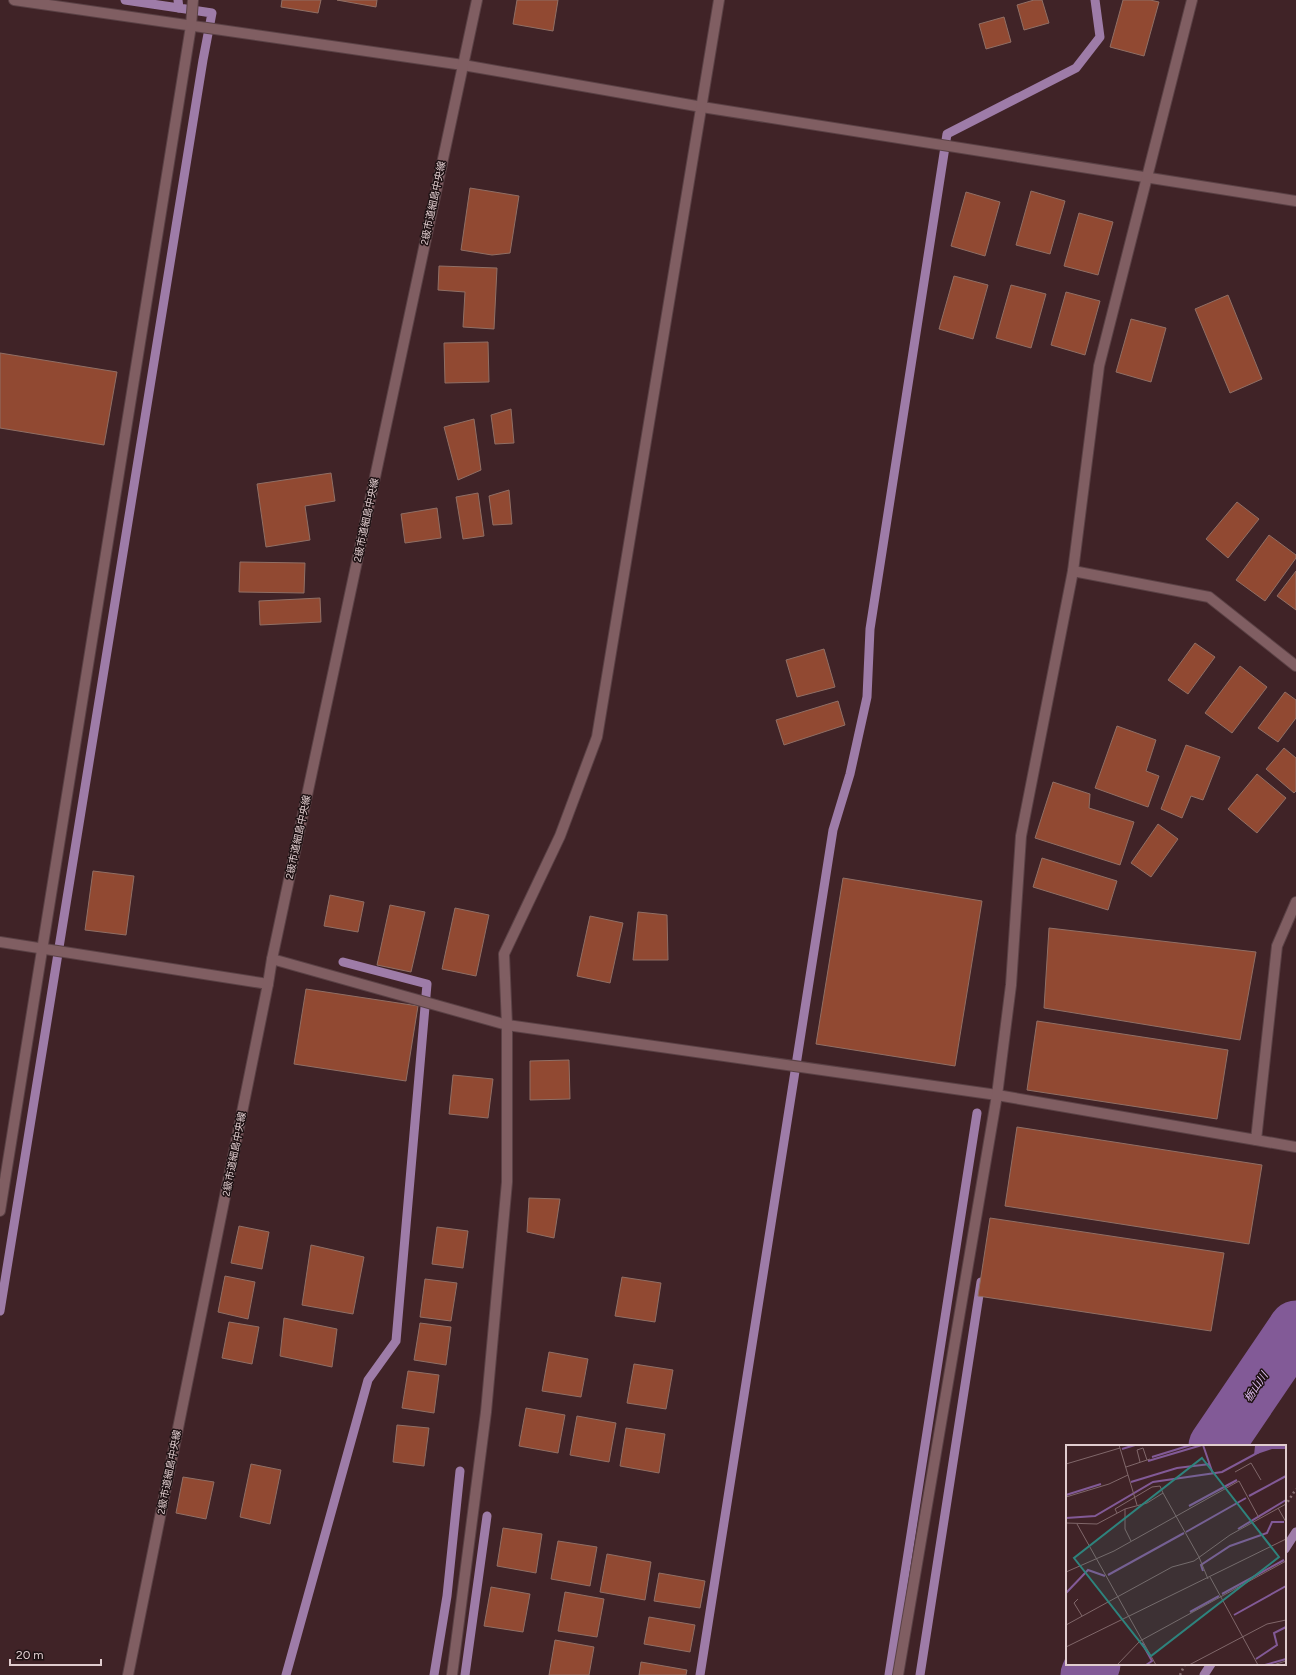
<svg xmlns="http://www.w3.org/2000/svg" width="1296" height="1675" font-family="Figtree,'Noto Sans JP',sans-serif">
	<rect width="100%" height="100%" fill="#402327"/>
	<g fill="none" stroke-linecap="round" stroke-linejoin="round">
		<!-- stream -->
		<g stroke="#9e7ca8" stroke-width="9">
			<path d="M125,0L179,8"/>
			<path d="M0,1311L203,60L212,13L179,8L178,0"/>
			<path d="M1285,1549L1296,1532"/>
			<path d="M1091,1668L1109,1675"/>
			<path d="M286,1675L368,1380L396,1341L427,984L343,962"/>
			<path d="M434,1675L447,1596L460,1471"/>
			<path d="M465,1675L487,1516"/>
			<path d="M700,1675L833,830L850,774L867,697L870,629L947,134L1076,68L1100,37L1095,0"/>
			<path d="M889,1675L977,1113"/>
			<path d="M920,1675L981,1282"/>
			<path d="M1204,1675L1211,1664"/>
		</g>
		<!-- river -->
		<g stroke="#825a97" stroke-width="55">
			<path d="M1216,1446L1296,1328"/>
			<path d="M1088,1675L1093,1664"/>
		</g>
	</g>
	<!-- building -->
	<g fill="#914932" stroke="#906f65">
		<path d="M282,0H321L318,13L281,7Z"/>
		<path d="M337,0H377L376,7Z"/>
		<path d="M517,0H558L553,31L513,24Z"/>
		<path d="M1034,0H1042L1049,23L1024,30L1017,5Z"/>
		<path d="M1123,0H1150L1159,2L1144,56L1110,47Z"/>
		<path d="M1004,17L1011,42L986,49L979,24Z"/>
		<path d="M470,188L519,196L510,253L492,255L461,250Z"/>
		<path d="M1031,191L1065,201L1050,254L1016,245Z"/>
		<path d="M966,192L1000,202L985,256L951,246Z"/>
		<path d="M1079,213L1113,222L1098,275L1064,266Z"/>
		<path d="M439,266L497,268L494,329L463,327L465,292L438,290Z"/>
		<path d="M954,276L988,285L973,339L939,329Z"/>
		<path d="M1011,285L1046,294L1031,348L996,338Z"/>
		<path d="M1066,292L1100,301L1085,355L1051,345Z"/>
		<path d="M1228,295L1262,379L1230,393L1195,309Z"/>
		<path d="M1131,319L1166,328L1151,382L1116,372Z"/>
		<path d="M488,342L489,382L445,383L444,343Z"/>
		<path d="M0,353L117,372L104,445L0,428Z"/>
		<path d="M511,409L514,443L495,444L491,415Z"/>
		<path d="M474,419L481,470L458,480L444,427Z"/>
		<path d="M331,473L335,501L305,506L310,540L266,547L257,484Z"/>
		<path d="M509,490L512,524L493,525L489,496Z"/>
		<path d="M478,493L484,536L463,539L456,497Z"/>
		<path d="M1237,502L1259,519L1228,558L1206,539Z"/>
		<path d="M437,508L441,538L405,543L401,514Z"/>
		<path d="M1269,535L1296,555V558L1265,601L1236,580Z"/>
		<path d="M240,562L305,563L304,593L239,592Z"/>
		<path d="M1296,571V610L1277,596Z"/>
		<path d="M320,598L321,622L260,625L259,601Z"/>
		<path d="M1195,643L1215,657L1188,694L1168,680Z"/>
		<path d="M824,649L835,687L797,697L786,660Z"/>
		<path d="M1240,666L1267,687L1232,733L1205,713Z"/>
		<path d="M1285,692L1296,700V718L1278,742L1258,728Z"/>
		<path d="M838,701L845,725L784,745L776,720Z"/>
		<path d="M1117,726L1156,740L1146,771L1159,776L1148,807L1095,788Z"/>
		<path d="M1186,745L1220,757L1203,800L1191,796L1182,818L1161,809Z"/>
		<path d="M1284,748L1296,758V791L1294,793L1266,769Z"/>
		<path d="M1257,774L1286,798L1257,833L1228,809Z"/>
		<path d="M1053,782L1090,794L1089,808L1134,822L1120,865L1035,838Z"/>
		<path d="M1158,824L1178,839L1151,877L1131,863Z"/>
		<path d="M1042,858L1117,881L1108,910L1033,887Z"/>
		<path d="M93,871L134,876L126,935L85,930Z"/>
		<path d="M843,878L982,901L955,1066L816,1044Z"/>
		<path d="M330,895L364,902L358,932L324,926Z"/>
		<path d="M390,905L425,912L411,972L377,965Z"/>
		<path d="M455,908L489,915L476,976L442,969Z"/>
		<path d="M638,912L667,915L668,960H633Z"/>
		<path d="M590,916L623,923L610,983L577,976Z"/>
		<path d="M1049,928L1256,952L1240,1040L1044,1008Z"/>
		<path d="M306,989L418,1006L406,1081L294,1064Z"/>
		<path d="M1037,1021L1228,1050L1217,1119L1027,1090Z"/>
		<path d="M569,1060L570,1099L530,1100V1061Z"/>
		<path d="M453,1075L493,1079L488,1118L449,1114Z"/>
		<path d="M1017,1127L1262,1165L1249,1244L1005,1206Z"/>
		<path d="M529,1198L560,1199L554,1238L527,1232Z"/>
		<path d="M990,1218L1224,1253L1211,1331L978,1296Z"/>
		<path d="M239,1226L269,1232L262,1269L231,1263Z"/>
		<path d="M437,1227L468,1231L463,1268L432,1264Z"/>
		<path d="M311,1245L364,1257L353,1314L302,1305Z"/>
		<path d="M225,1276L255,1282L248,1319L218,1312Z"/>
		<path d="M622,1277L661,1283L655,1322L615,1316Z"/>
		<path d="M425,1279L457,1283L451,1321L420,1317Z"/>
		<path d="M284,1318L337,1329L332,1367L280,1356Z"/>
		<path d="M229,1322L259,1327L252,1364L222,1358Z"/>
		<path d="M420,1323L451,1327L446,1365L414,1360Z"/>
		<path d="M549,1352L588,1359L581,1397L542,1391Z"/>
		<path d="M634,1364L673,1370L666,1409L627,1403Z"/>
		<path d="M408,1371L439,1375L434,1413L402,1408Z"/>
		<path d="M526,1408L565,1415L558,1453L519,1446Z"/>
		<path d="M577,1416L616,1423L609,1462L570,1455Z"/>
		<path d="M397,1425L429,1428L424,1466L393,1462Z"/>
		<path d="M626,1428L665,1434L659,1473L620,1466Z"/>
		<path d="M251,1464L281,1470L270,1524L240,1517Z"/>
		<path d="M183,1477L214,1482L206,1519L176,1513Z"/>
		<path d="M503,1528L542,1534L536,1573L497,1566Z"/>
		<path d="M558,1541L597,1547L590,1586L551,1579Z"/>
		<path d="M607,1554L651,1562L645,1600L600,1592Z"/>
		<path d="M659,1573L705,1581L700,1608L654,1601Z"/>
		<path d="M491,1587L530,1594L523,1632L484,1626Z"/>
		<path d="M565,1592L604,1599L597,1637L558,1631Z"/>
		<path d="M649,1617L695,1625L690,1652L644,1644Z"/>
		<path d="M555,1640L594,1647L589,1675H549Z"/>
		<path d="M641,1662L687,1670L686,1675H639Z"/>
	</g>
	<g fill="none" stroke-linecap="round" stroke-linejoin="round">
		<defs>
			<g id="service">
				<path d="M1073,571L1209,597L1296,666"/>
				<path d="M1256,1140L1296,1147"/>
			</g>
			<g id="minor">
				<path d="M14,0L463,65L702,107L1296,201"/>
				<path d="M0,942L268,984"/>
				<path d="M272,959L507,1025L997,1095L1256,1140L1277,946L1296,902"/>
				<path d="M0,1211L191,26L193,0"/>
				<path d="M452,1675L486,1412L507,1182V1025L504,954L560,836L597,737L719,0"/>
				<path d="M898,1675L997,1095L1011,985L1021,836L1073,571L1099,366L1192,0"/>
			</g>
			<path id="tertiary" d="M128,1675L268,984L272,959L477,0"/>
		</defs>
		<!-- service casing -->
		<use href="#service" stroke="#5a4145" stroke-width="12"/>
		<!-- minor casing -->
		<use href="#minor" stroke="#5a4145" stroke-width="12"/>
		<!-- tertiary casing -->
		<use href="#tertiary" stroke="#5a4145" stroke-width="12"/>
		<!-- path -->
		<g stroke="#856c6f" stroke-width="2.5" stroke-dasharray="2 3" stroke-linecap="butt">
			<path d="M1285,1506L1296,1489"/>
			<path d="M1180,1675L1185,1664"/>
		</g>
		<!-- service -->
		<use href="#service" stroke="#805e62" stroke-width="10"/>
		<!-- minor -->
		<use href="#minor" stroke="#805e62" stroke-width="10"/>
		<!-- tertiary -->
		<use href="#tertiary" stroke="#805e62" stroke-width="10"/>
	</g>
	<g text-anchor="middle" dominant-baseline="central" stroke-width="3" stroke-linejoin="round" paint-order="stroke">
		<!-- street labels -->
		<g font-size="10" fill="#e1cdcf" stroke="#1e1113">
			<text transform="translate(433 203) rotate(-78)">2級市道細島中央線</text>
			<text transform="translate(366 520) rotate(-78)">2級市道細島中央線</text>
			<text transform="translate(298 837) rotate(-78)">2級市道細島中央線</text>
			<text transform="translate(234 1154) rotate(-79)">2級市道細島中央線</text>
			<text transform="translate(169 1472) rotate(-79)">2級市道細島中央線</text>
		</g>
		<!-- water labels -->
		<g font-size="11" font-style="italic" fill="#e2c0f4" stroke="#1e1113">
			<text transform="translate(1256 1387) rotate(-56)">栃山川</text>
		</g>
	</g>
	<!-- overview -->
	<g transform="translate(1066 1445)">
		<rect width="220" height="220" fill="#402327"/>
		<path d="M187,0H220V4H206L188,10L189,1Z" fill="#825a97"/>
		<path fill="none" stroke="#825a97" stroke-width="2" d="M137,0L147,29M56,4L69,0M86,12L125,0M82,16L136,0M65,37L111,23L144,19M0,50L35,39M183,51L220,31M123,61L171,35M0,73L29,71L87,37L156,27L193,7M172,84L220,55M120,87L180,53M137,126L135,120L164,101L201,88L206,77H218M42,130L118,88M0,148L22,125L39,131M156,149L218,115M124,167L153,151M168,170L220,141M76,198L86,216L80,220M190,214L211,200L208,188L220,182M199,220L220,214"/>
		<path fill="none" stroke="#80676a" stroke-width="1" d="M53,0L71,60M74,17L71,5L77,3L81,15M0,19L54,3M60,22L84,14M169,27L185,18L195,35M0,52L43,39L62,30M212,63L220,77M51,68L49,64L86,42L94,41L97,48M0,78L31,79L59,64M11,79L90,220M65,96L59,84V64L81,58L97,48L133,112L142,134M0,127L48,106L173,36L193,73M144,132L192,220M12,154L8,158L16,171M0,180L106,122L128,116L164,90L220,59M0,202L220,94M51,220L74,196L220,116M123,220L201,179L220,175M207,220L220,216"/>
		<path fill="#2e837d" fill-opacity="0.15" stroke="#2e837d" stroke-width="2" d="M136,13L213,112L85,211L8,113Z"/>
		<rect width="220" height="220" fill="none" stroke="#e1cdcf" stroke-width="2"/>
	</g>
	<!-- scale -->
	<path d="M10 1659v6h91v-6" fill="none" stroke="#e1cdcf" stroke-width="2"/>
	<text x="16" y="1659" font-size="12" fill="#e1cdcf" stroke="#1e1113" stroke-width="3" paint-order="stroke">20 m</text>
</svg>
